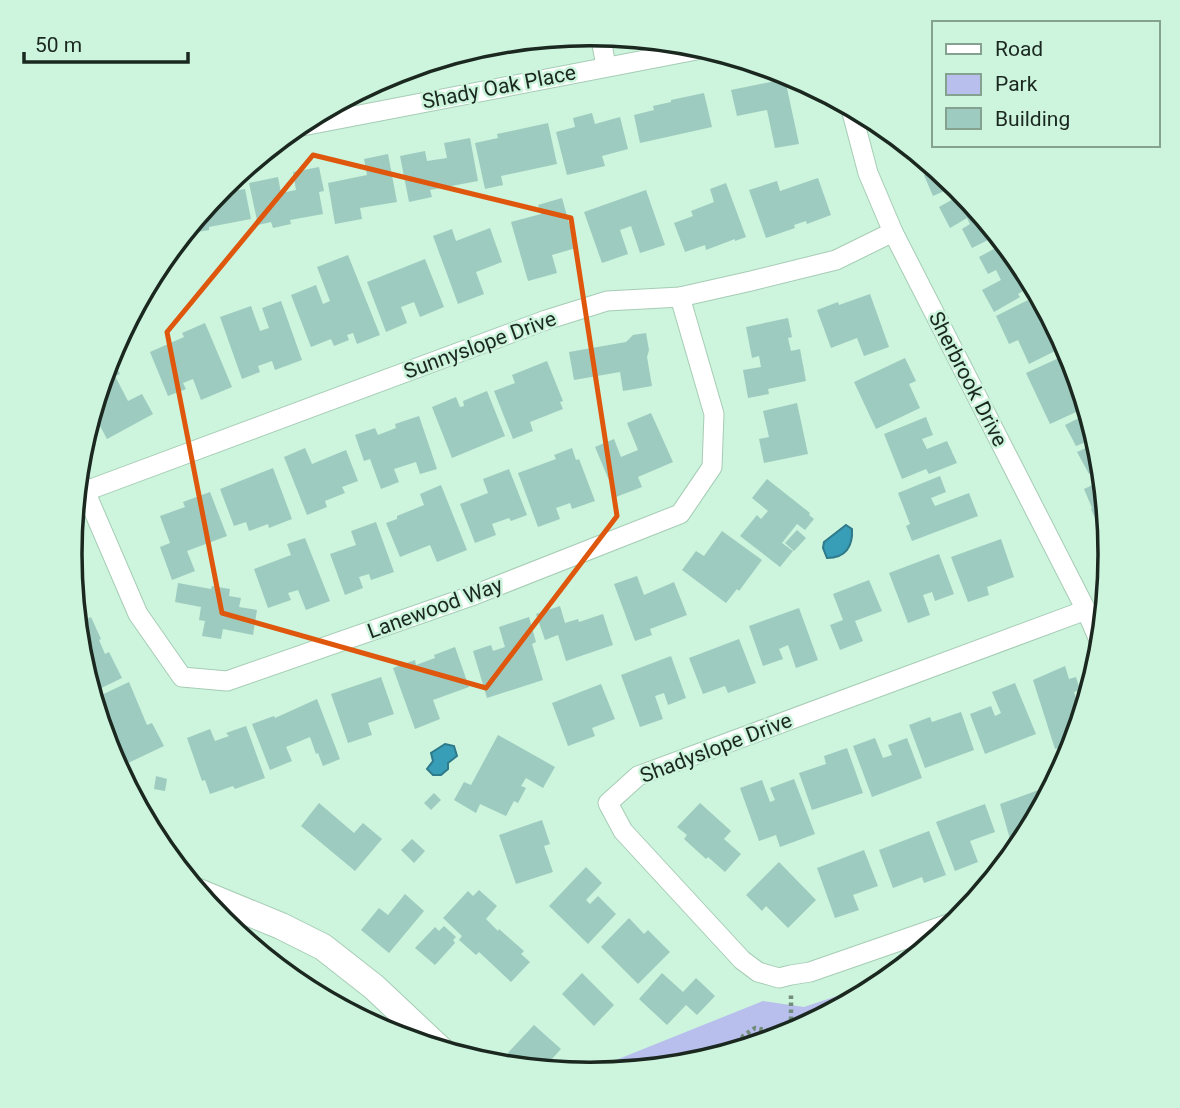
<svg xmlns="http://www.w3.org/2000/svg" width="1180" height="1108" font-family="Roboto,sans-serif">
	<rect width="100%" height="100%" fill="#cdf4dc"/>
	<!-- green -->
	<path fill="#b9bfed" d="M891,978L879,987L787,1036L691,1065L590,1075L581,1074L763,1001L804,1007Z"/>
	<!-- water -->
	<g fill="#389db7" stroke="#2f7a8a" stroke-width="2">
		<path d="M846,525L852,529C853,546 846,558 827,558L823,548L824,542Z"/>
		<path d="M445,744L454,746L457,756L448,763V769L441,775H433L427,769L433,761L431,753Z"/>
	</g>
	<!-- building -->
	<g fill="#9dcbc0">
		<path d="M785,79L799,144L775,148L767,110L737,116L731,90Z"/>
		<path d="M704,93L712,127L640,143L634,115L654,110L653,106L671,102V100Z"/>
		<path d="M592,113L595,124L620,117L628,149L602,156L605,166L567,175L556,132L575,127L573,118Z"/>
		<path d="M548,123L557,164L501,176L503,185L485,189L475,143L498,138L497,134Z"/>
		<path d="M470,138L478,181L430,190L432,197L409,202L400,156L425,151L427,161L447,158L444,143Z"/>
		<path d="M916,151L958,185L933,196L924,175L926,173Z"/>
		<path d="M388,154L397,202L360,208L362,219L335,224L328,183L367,175L364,159Z"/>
		<path d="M319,167L324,191L319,192L323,214L290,220L291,224L273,228L271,222L258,225L249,183L278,177L281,193L296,190L293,172Z"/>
		<path d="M818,178L831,215L807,224L806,221L794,225L795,228L766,238L749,190L777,181L780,191Z"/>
		<path d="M726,183L746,237L735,241V239L706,250L705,245L685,252L674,223L693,216L691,211L714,202L710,189Z"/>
		<path d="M245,189L251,219L209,227V230L181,235L215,194Z"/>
		<path d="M646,190L665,245L640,253L631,226L620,230L628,254L602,263L584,212Z"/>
		<path d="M964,193L998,235L972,248L962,229L970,224L967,218L950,228L939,207Z"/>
		<path d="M562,198L576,248L552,255L557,273L528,281L511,222L541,214L538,205Z"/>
		<path d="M490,228L502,262L476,272L484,294L458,304L433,236L452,229L456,241Z"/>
		<path d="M1005,243L1023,265L1034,285L1018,294L1020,297L994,312L982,290L1001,280L996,270L988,274L979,257Z"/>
		<path d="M348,255L380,335L357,344L353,333L347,335L349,340L334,346L331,339L311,347L291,295L316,285L323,304L330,301L317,267Z"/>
		<path d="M425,259L444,307L420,317L414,302L401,307L407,323L386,332L367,282Z"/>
		<path d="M870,294L889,347L864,356L857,338L831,348L817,310L838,302L839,305Z"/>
		<path d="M1028,300L1031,305L1040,300L1063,347L1029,364L1018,340L1009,344L996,316Z"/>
		<path d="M281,301L302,360L275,370L272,361L258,366L260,372L242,379L220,317L251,306L260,331L269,328L262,308Z"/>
		<path d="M788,318L792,337L788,338L791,351L800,349L806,381L768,389L769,394L748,398L743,370L761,367L759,356L752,358L746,327Z"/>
		<path d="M205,323L232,387L201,400L193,379L183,383L186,389L168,396L150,352L184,337L182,333Z"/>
		<path d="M646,333L649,350L647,357L652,386L623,391L620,372L574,380L569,352L626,342L633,335Z"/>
		<path d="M1071,355L1087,407L1050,424L1026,373L1061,357L1062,359Z"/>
		<path d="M905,358L916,381L909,384L920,408L876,429L854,382Z"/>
		<path d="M112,360L120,374L115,376L128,401L142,394L153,414L107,439L92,411L106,363Z"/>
		<path d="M547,361L563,401L560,402L563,409L530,422L533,431L513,439L494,391L515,383L512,375Z"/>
		<path d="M487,391L505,436L452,458L432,407L456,397L460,407L464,406L463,401Z"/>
		<path d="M797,403L808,454L764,463L759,439L769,437L763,411Z"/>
		<path d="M651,413L673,462L638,477L642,487L616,497L595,447L614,439L621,457L638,450L627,423Z"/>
		<path d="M1089,413L1101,453L1102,467L1089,474L1077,452L1088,447L1086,442L1076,446L1065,425Z"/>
		<path d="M419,416L437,469L420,474L416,462L394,469L399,482L381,489L370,459L364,461L355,435L375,428L378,435L396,428L395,424Z"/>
		<path d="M926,417L933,435L922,439L927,449L947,441L957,463L929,474L926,469L902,479L884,434Z"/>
		<path d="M305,448L312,464L346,450L358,481L342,487L345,493L325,501L327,507L307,515L284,457Z"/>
		<path d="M572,448L576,460L579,459L595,501L572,509L570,503L556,508L560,519L538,527L518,473L556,459L554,455Z"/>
		<path d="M273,468L292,519L269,528L268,524L249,531L246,522L234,526L220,489Z"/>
		<path d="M509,469L527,515L511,521L509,518L492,524L496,535L475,543L460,504L488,493L483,479Z"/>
		<path d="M940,476L946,492L931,498L935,506L969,493L978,516L912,541L906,526L910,524L898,493Z"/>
		<path d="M767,479L810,513L809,515L814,519L805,530L797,524L782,543L793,551L780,567L740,536L757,515L761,519L768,511L752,498Z"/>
		<path d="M1103,480L1110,542H1109L1106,535L1103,536L1091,509L1092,508L1084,489Z"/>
		<path d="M441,485L467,550L437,562L430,545L400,557L386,523L397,519V516L424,505L420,494Z"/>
		<path d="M210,492L227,536L187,551L195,571L172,580L160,547L170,543L160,516L185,507L183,502Z"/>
		<path d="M376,522L394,572L371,580L369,574L359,577L363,588L345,595L330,554L356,545L351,531Z"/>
		<path d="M797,530L806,538L794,551L785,543Z"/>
		<path d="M722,531L762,560L739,591L737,589L726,603L682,570L696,551L704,556Z"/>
		<path d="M305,538L330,601L306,610L298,590L288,593L291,600L268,608L254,569L291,555L287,544Z"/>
		<path d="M1001,539L1014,577L987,587L989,595L968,602L951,557Z"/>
		<path d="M939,554L954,594L935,601L932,592L923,595L930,615L908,623L889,573Z"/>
		<path d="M637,576L644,595L674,582L687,615L650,629L652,635L635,641L614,584Z"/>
		<path d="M869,580L882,611L855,621L863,641L840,650L830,625L843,620L833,594Z"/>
		<path d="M178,583L211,589L212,586L230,589L229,596L241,598L239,607L257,610L253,635L223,629L221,639L202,636L205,621L199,620L201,607L175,602Z"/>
		<path d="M560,606L565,623L578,619L579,622L603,614L613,645L566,661L558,635L545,640L536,614Z"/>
		<path d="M799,608L818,660L796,668L788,645L779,649L783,659L763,666L749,626Z"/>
		<path d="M91,617L101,639L99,640L105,654L109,652L122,678L91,693L79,655L76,624Z"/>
		<path d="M529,617L536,642L532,644L543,680L487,698L473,651L491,645L493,651L505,647L499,627Z"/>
		<path d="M739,639L756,683L728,693L725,686L703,694L689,658Z"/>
		<path d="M455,647L469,687L433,700L440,719L415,729L393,668L415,660L416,665L435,658L434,655Z"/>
		<path d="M671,656L686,698L668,705L664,693L655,696L663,719L640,727L621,675Z"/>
		<path d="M1065,666L1069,679L1076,677L1080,690L1074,692L1082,716L1074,743L1055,749L1033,680Z"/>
		<path d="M381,677L394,714L368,723L372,735L348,743L331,694Z"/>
		<path d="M129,682L147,725L152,723L164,746L126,764L125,760L116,765L107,746L103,733L109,730L104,720L99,722L93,699Z"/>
		<path d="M1015,683L1036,734L985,754L970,714L991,706L995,716L1001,713L992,692Z"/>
		<path d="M601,684L615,719L592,728L595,736L568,746L552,703Z"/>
		<path d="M317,699L340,759L323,766L318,753L316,754L310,737L286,747L292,761L270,770L252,724L274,716L275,718Z"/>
		<path d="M961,712L974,750L925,768L909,725L930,717L932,722Z"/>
		<path d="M246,726L265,778L235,789L233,786L210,794L205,780L202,781L187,738L210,729L215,741L229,736L226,733Z"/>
		<path d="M498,735L555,767L543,788L526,778L521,786L526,788L518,803L514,801L506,816L480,804L476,813L454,800L464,782L471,785Z"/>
		<path d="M875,738L883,758L892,755L888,745L907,738L922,778L872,797L853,746Z"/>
		<path d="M847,748L863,793L812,810L799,773L826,764L824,756Z"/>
		<path d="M156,776L167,779L165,791L154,789Z"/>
		<path d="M794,779L815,834L780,847L776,835L759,841L740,788L762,780L770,802L775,800L770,788Z"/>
		<path d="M1055,784L1024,841L1012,846L1000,804Z"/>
		<path d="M434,793L441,800L431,810L424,803Z"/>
		<path d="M319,803L354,833L363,823L382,839L355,871L301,826Z"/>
		<path d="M700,803L731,831L724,839L741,854L725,872L708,857L706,859L684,839L687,835L677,827Z"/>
		<path d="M985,804L995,832L970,841L978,862L955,871L936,822Z"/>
		<path d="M542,820L550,844L544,846L553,872L516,884L499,835Z"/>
		<path d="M929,831L946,875L924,883L922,877L893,888L879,850Z"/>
		<path d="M412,839L425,851L414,863L401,850Z"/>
		<path d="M864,850L878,886L853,895L859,910L835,918L817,868Z"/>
		<path d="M779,862L816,900L788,928L766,906L762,911L746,895Z"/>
		<path d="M586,867L602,883L586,900L590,904L598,896L616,914L588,944L549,906Z"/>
		<path d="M479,890L497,906L486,919L498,931L499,929L524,951L521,954L530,962L511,982L479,952L476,955L459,940L462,936L443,918L468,891L473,896Z"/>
		<path d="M405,894L424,911L389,953L361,930L379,908L388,915Z"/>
		<path d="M629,918L644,934L648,930L670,952L638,984L601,947Z"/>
		<path d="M444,926L456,937L453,940L455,943L435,965L415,948L435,927L439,931Z"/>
		<path d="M582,973L614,1005L594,1026L562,994Z"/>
		<path d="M662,973L683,992L696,978L715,996L697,1015L686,1005L667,1025L639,999Z"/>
		<path d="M534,1025L561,1049L542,1070L520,1068L506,1055Z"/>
	</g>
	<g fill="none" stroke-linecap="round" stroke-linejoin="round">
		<defs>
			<g id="street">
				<path d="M600,34L606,66"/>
				<path d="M850,105L868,173L893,232L1086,610L1102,647"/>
				<path d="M292,128L707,48"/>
				<path d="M77,475L85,491L138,614L182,677L227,681L474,595L680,514L712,467L714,414L680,297"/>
				<path d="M75,495L546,320L607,301L680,297L751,281L836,260L893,232"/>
				<path d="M960,920L810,972L791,975L779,978L758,972L742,960L623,831L608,803L638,776L1086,610"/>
			</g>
			<path id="secondary" d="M196,891L281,926L323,947L374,987L441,1050"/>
		</defs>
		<!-- street casing -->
		<use href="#street" stroke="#a6ccb5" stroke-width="21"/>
		<!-- secondary casing -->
		<use href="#secondary" stroke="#a6ccb5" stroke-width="28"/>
		<!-- path -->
		<g stroke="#738d7d" stroke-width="4.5" stroke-dasharray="3.5 3.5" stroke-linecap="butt">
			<path d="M791,1034V993"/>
			<path d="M737,1051L743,1036L755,1028L790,1035"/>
		</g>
		<!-- street -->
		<use href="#street" stroke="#fff" stroke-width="19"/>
		<!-- secondary -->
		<use href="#secondary" stroke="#fff" stroke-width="26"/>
	</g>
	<!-- marked area -->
	<path fill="none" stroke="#de570d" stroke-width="5" stroke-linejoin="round" d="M313,155L571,218L617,516L486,688L222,613L167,332Z"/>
	<g text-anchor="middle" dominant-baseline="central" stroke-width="5" stroke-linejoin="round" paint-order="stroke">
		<!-- street labels -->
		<g font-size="21" fill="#1a2820" stroke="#cdf4dc">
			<text transform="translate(499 87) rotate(-11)">Shady Oak Place</text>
			<text transform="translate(480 345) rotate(-20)">Sunnyslope Drive</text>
			<text transform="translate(968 379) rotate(63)">Sherbrook Drive</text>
			<text transform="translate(435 608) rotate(-20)">Lanewood Way</text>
			<text transform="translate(716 748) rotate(-21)">Shadyslope Drive</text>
		</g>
	</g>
	<!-- crop -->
	<path d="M0 0H1180V1108H0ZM82 554a508 508 0 1 1 1016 0a508 508 0 1 1-1016 0Z" fill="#cdf4dc" fill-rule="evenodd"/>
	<path fill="none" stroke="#1a2820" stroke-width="3.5" d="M82 554a508 508 0 1 1 1016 0a508 508 0 1 1-1016 0Z"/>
	<!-- legend -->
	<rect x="932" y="21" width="228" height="126" fill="#cdf4dc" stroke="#85a291" stroke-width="2"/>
	<rect x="946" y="44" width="35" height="10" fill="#ffffff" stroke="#85a291" stroke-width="2"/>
	<text x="995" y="56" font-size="21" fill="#1a2820">Road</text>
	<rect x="946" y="74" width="35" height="21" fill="#b9bfed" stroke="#85a291" stroke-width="2"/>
	<text x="995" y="91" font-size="21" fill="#1a2820">Park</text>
	<rect x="946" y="108" width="35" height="21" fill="#9dcbc0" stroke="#85a291" stroke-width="2"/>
	<text x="995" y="126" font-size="21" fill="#1a2820">Building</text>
	<!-- scale -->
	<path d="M24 52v10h164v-10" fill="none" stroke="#1a2820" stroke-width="3.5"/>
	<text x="35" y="52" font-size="21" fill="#1a2820" stroke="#cdf4dc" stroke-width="5" paint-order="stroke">50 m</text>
</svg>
